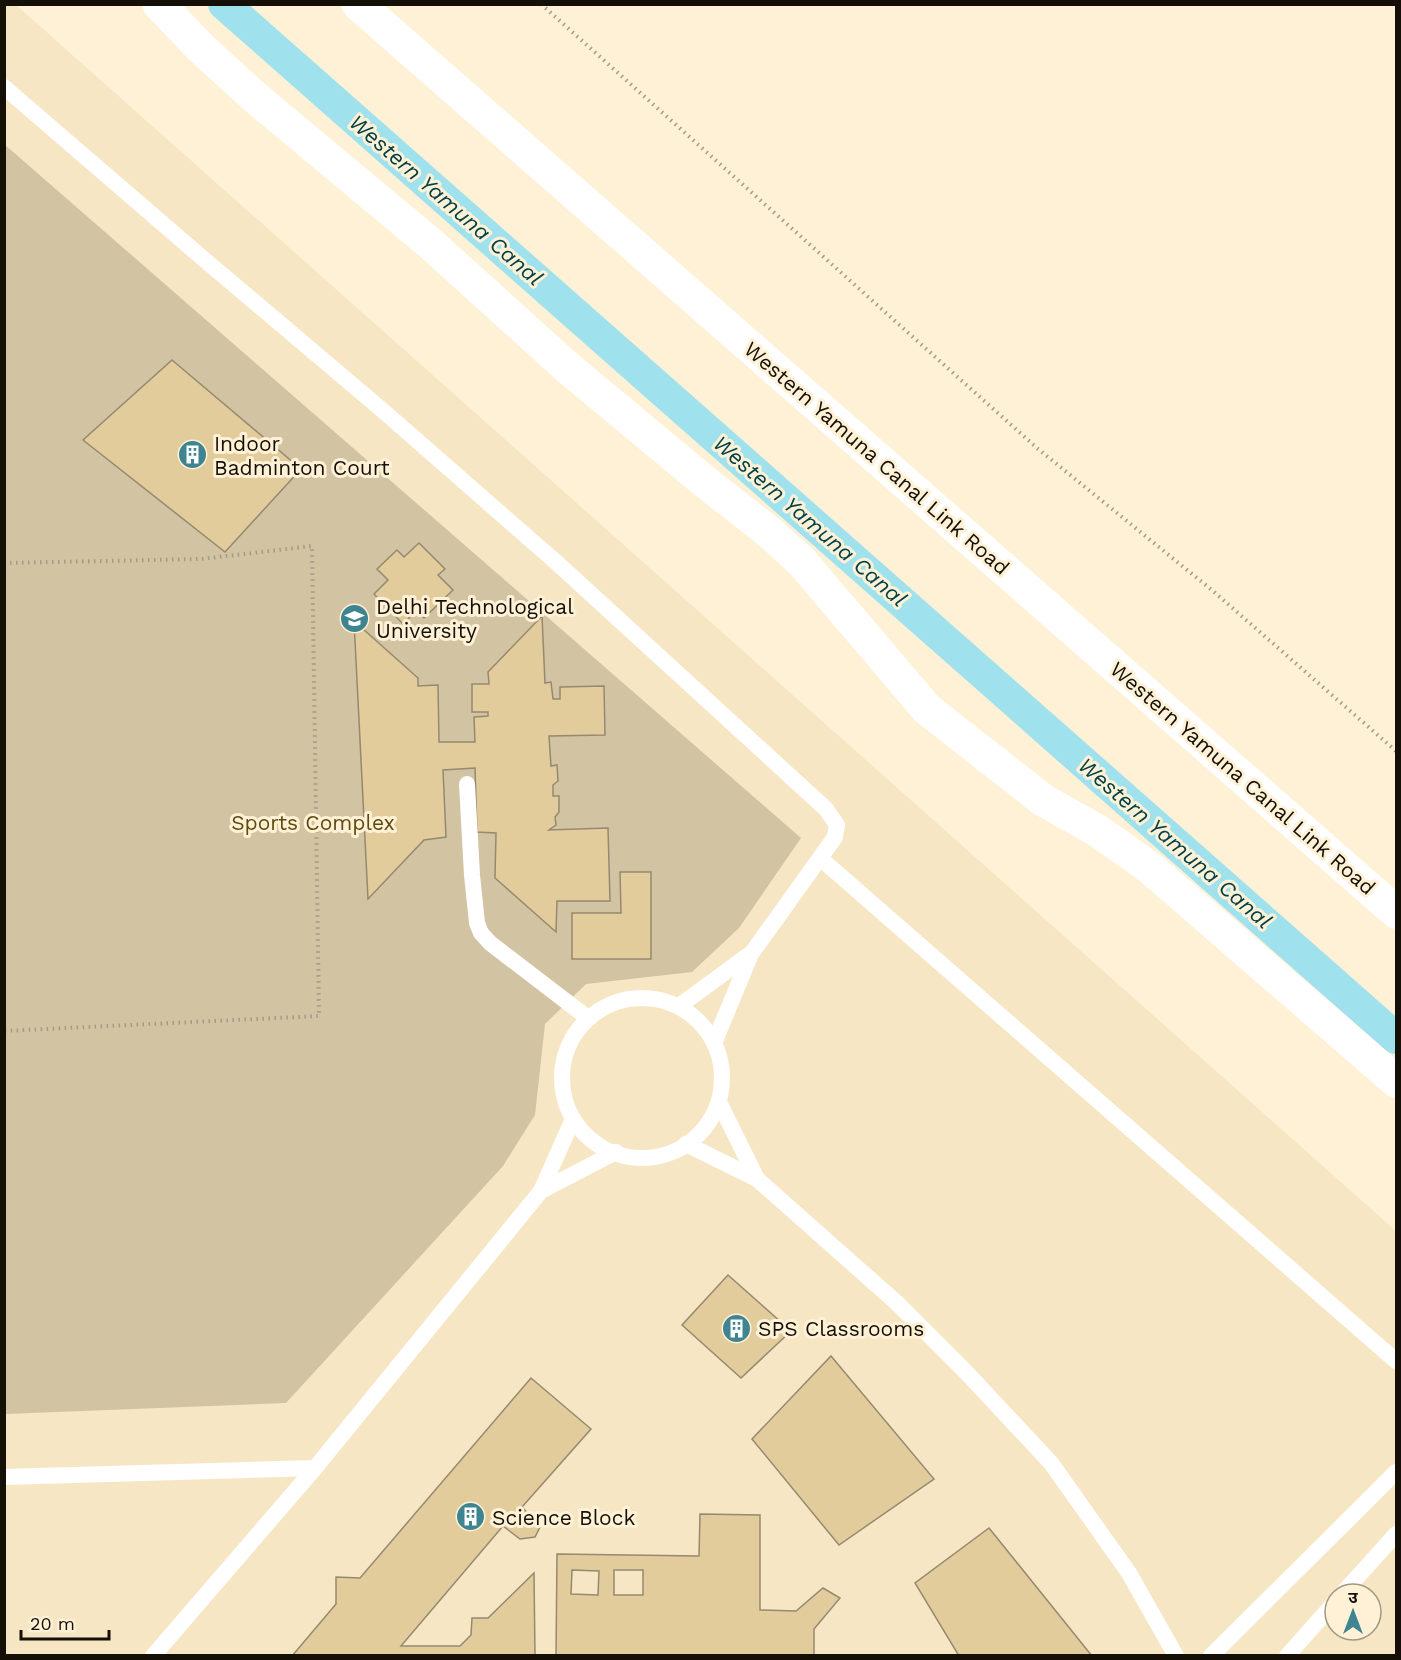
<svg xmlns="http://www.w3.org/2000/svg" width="1401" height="1660" font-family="'Work Sans','Noto Sans Devanagari',sans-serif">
	<rect width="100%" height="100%" fill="#fef1d6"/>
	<!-- built -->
	<path fill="#f7e6c4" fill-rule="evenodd" d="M15,4L1396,1231V1655L5,1656L4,5ZM1335,1594H1371V1630H1335Z"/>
	<!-- green -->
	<path fill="#d2c3a3" d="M4,144L801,838L739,928L692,972L586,984L545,1024L535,1115L503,1166L286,1403L5,1414Z"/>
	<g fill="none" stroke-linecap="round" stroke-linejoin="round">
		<!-- canal -->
		<path stroke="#9fe1ed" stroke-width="32" d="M224,4L1396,1038"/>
	</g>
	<!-- building -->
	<g fill="#e3cc9c" stroke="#958970" stroke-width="1.5" fill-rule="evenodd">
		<path d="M172,360L301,469L225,552L83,440Z"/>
		<path d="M419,543L445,569L438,575L453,590L424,618L417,610L403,624L374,594L388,580L377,569L397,550L404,557Z"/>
		<path d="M542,616L545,683L551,682L553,699H560V687L604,686L605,735L549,736L551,766L557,765L558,781L553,785V796H559V812L555,817L556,825L549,830L608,828L610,901H557L556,932L495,878L496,833L477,832L475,768L443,770L446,837L424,840L368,899L354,621L418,678V686L438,685L439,742H475L474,717L488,716V712H472V684H489L488,672Z"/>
		<path d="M620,872H651V959H572V913H621Z"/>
		<path d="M728,1275L791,1331L741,1378L682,1325Z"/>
		<path d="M831,1356L934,1479L839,1545L752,1439Z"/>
		<path d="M531,1378L591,1429L522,1507L540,1527L535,1537L520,1539L503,1526L401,1646H460L471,1635L472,1618H488L534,1573L535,1656H292L336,1604V1577L360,1578Z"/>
		<path d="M700,1514L760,1515V1610L796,1611L823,1588L840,1598L814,1629V1656H556L557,1554L699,1556ZM572,1570L599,1571L598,1595L571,1594ZM614,1570H643V1595H614Z"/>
		<path d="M989,1528L1092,1656H959L915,1583Z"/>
	</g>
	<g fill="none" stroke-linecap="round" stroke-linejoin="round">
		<!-- path -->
		<g stroke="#a49a86" stroke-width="4" stroke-dasharray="1.5 4.5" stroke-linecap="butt">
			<path d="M541,4L1037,448L1213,591L1396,751"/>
			<path d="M4,563L201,559L312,546L319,1016L4,1031"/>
		</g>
		<!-- lane -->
		<g stroke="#fff" stroke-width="16">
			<path d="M4,87L206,261L381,409L556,562L826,809L837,825L835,837L751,954L714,1043"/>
			<path d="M467,784L472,875L477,923L481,933L490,943L588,1018"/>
			<path d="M820,858L1396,1361"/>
			<circle cx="642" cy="1078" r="80"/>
			<path d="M679,1006L750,954"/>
			<path d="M719,1102L757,1179"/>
			<path d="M686,1144L757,1179L897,1303L965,1371L1051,1463L1129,1573L1176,1656"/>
			<path d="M541,1191L616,1152"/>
			<path d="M4,1477L315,1468"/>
			<path d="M1342,1594L1396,1534"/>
			<path d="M153,1656L315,1468L541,1191L573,1119"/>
			<path d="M1211,1656L1396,1472"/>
			<path d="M1287,1656L1335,1602"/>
		</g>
		<!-- street -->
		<path stroke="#fff" stroke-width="33" d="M358,4L1396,912"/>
		<!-- secondary -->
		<path stroke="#fff" stroke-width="33" d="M159,4L202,49L257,99L432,245L568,368L704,481L769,532L802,562L927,709L1043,800L1098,831L1149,867L1396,1081"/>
	</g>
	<!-- icons -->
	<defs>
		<symbol id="building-disc" viewBox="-11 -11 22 22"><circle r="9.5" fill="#3f8591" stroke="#fef1d6"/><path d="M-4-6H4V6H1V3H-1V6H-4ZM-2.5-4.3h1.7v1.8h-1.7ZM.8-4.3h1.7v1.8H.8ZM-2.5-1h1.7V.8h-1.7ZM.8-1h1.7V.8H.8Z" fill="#fff"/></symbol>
		<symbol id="university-disc" viewBox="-11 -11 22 22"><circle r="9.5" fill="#3f8591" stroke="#fef1d6"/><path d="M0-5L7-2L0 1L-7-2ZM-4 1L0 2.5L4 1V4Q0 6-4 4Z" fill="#fff"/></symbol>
	</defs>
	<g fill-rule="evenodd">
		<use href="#building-disc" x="176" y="438" width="33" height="33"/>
		<use href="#university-disc" x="338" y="602" width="33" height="33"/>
		<use href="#building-disc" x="720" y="1312" width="33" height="33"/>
		<use href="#building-disc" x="454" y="1500" width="33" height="33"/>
	</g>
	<g text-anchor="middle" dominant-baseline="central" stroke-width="6" stroke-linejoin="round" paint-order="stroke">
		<!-- poi labels -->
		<g font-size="21" fill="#151007" stroke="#fef1d6" text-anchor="start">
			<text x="214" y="443">Indoor<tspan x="214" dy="24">Badminton Court</tspan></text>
			<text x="376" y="606">Delhi Technological<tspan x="376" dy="24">University</tspan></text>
			<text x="758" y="1328">SPS Classrooms</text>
			<text x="492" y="1517">Science Block</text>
		</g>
		<!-- street labels -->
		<g font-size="21" fill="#151007" stroke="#fef1d6">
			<text transform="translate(877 458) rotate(41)">Western Yamuna Canal Link Road</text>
			<text transform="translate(1243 778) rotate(41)">Western Yamuna Canal Link Road</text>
		</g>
		<!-- park labels -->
		<g font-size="21" fill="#604a0f" stroke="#fef1d6">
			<text x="313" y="822">Sports Complex</text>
		</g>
		<!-- water labels -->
		<g font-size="22" font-style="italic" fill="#004048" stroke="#fef1d6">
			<text transform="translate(446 200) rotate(41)">Western Yamuna Canal</text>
			<text transform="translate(810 521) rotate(41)">Western Yamuna Canal</text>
			<text transform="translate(1175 843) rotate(41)">Western Yamuna Canal</text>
		</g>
	</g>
	<!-- border -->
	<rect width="1401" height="1660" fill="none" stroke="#151007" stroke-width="12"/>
	<!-- north arrow -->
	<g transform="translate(1353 1612)"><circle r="28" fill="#fef1d6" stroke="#a19783" stroke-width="1.5"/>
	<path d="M0-4.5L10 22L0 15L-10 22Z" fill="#3f8591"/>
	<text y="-9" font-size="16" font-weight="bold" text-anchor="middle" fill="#151007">उ</text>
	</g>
	<!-- scale -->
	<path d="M21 1630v9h88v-9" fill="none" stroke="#151007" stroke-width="3"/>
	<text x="30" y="1630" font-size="18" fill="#151007" stroke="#fef1d6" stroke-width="4.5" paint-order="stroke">20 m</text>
</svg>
